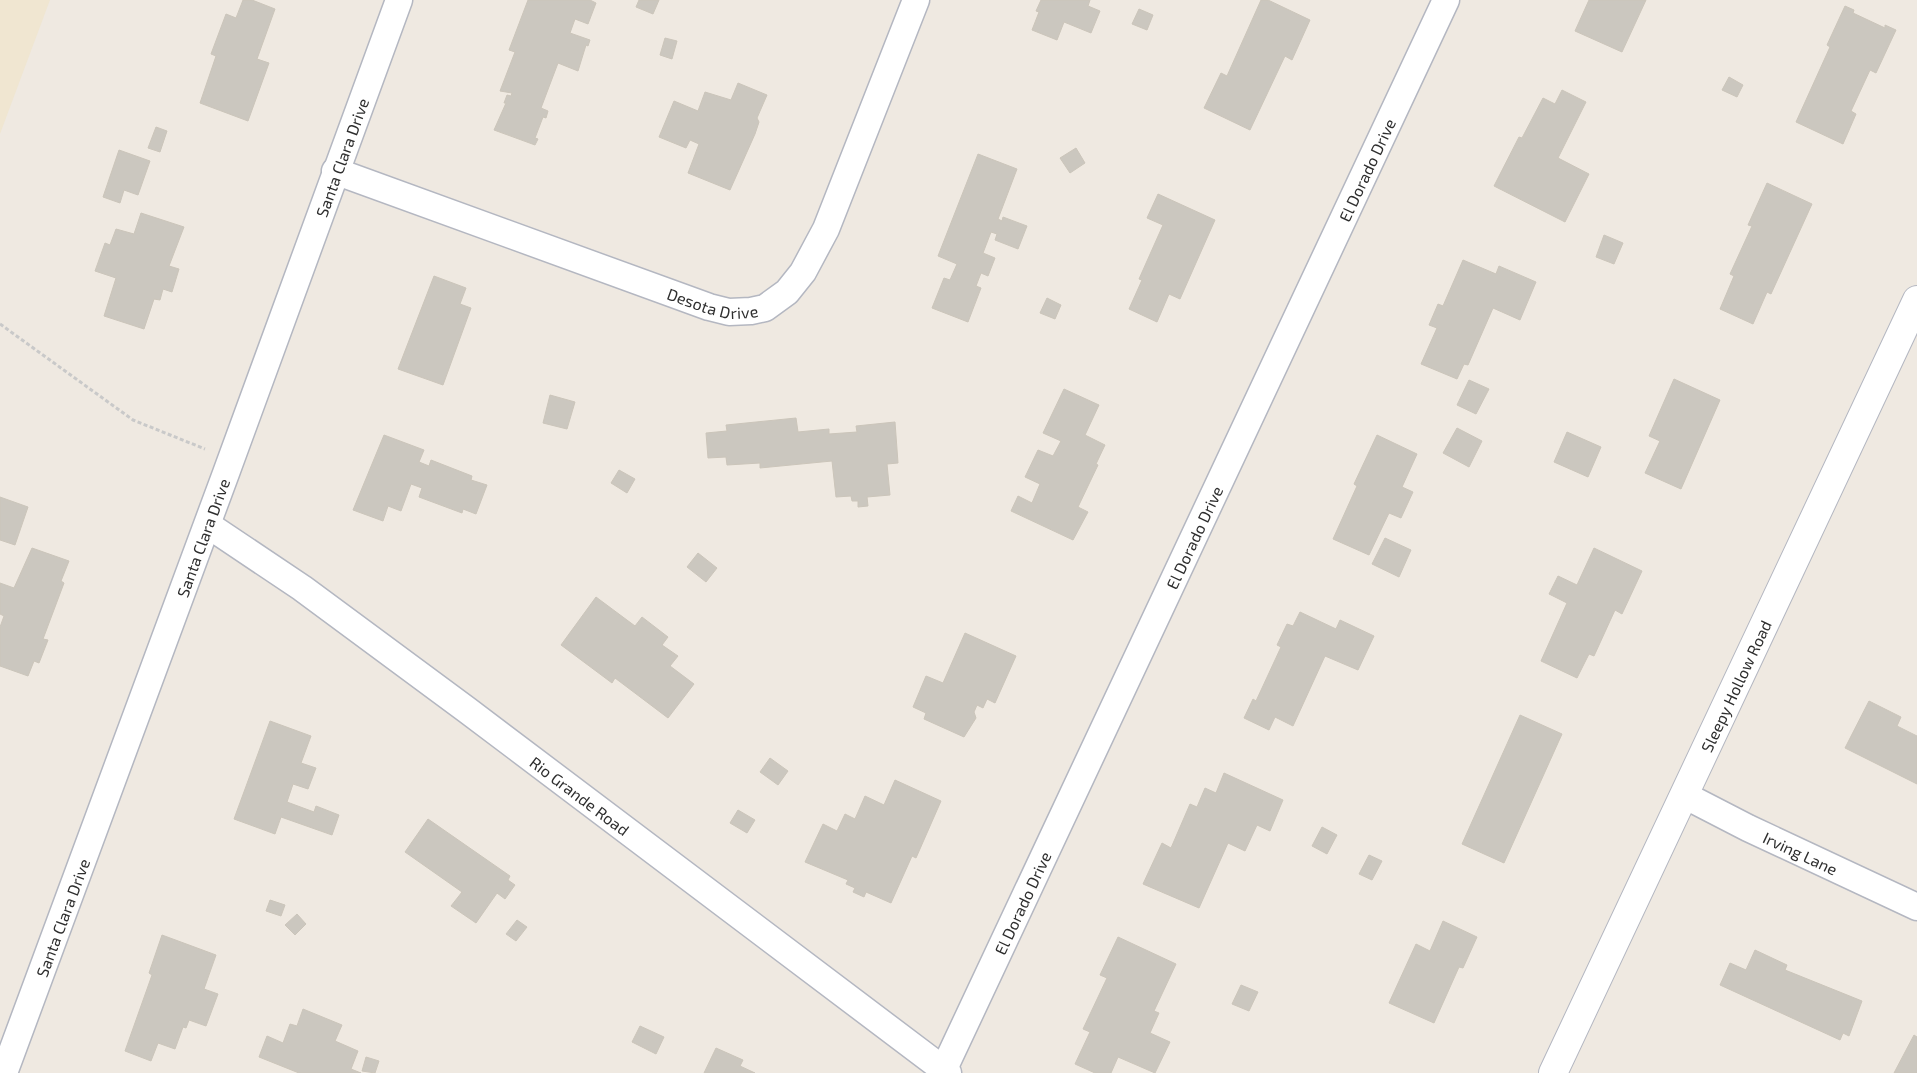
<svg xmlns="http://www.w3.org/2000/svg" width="1917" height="1073" font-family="'Exo 2',sans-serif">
	<rect width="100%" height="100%" fill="#efe9e1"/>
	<!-- education -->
	<path fill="#f0e6d1" d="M0,0H50L0,134Z"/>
	<!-- building -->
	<g fill="#cbc7bf" stroke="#cbc5ba">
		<path d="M243,0H252L275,9L257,59L269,63L248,121L200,103L216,56L211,54L226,14L236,18Z"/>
		<path d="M528,0H590L596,3L588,24L575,19L570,33L590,40L588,46L586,45L578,71L558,63L541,108L548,111L546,118L543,117L535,138L538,139L535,145L494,130L506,103H504L507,95L511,96L512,93L500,91L515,52L509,50Z"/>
		<path d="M639,0H659L653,14L636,7Z"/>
		<path d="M1041,0H1090L1088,6L1100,11L1091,33L1064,22L1057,40L1032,30L1039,12L1036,11Z"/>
		<path d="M1261,0H1268L1310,20L1292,60L1285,56L1250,130L1204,108L1221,73L1227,76Z"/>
		<path d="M1589,0H1646L1622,52L1575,31Z"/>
		<path d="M1845,6L1854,10L1853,13L1885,28V25L1896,30L1876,73L1870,70L1851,111L1856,114L1843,144L1796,122L1830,47L1827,45Z"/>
		<path d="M1139,9L1153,15L1147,30L1132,24Z"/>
		<path d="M665,38L677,41L672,59L660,55Z"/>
		<path d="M1729,77L1743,85L1737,97L1722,90Z"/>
		<path d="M738,83L767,95L757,118L759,122L755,134L730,190L688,173L699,144L690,140L686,148L659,137L674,101L698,111L705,92L731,100Z"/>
		<path d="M1562,90L1586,102L1558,158L1589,174L1565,222L1494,186L1519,137L1522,138L1543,98L1555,104Z"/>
		<path d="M156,127L167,131L160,152L148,148Z"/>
		<path d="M1076,148L1085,163L1070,173L1060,158Z"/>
		<path d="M119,150L150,161L138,195L124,190L120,203L103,197Z"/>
		<path d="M978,154L1017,169L998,219L1002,221L1003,217L1027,226L1018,249L995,240L997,234L991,232L983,253L995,258L988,276L981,273L976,286L981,288L968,322L932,308L944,278L950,280L957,264L938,256Z"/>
		<path d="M1767,183L1812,204L1771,294L1767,292L1753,324L1720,309L1734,276L1730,274L1752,226L1748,225Z"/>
		<path d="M1158,194L1215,220L1180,299L1169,294L1157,322L1129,309L1142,280L1139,279L1163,225L1147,218Z"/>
		<path d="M141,213L184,227L169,266L179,269L172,292L163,289L160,300L154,299L144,329L104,316L116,278L95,271L105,243L110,245L116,229L134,234Z"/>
		<path d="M1604,235L1623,243L1614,264L1596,257Z"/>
		<path d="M1463,260L1496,274L1499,266L1536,282L1520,320L1493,308L1468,365L1464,364L1457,379L1421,364L1437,328L1429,325L1438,304L1443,306Z"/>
		<path d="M434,276L466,288L460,304L471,308L443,385L398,369Z"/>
		<path d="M1047,298L1061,305L1055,319L1040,313Z"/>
		<path d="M1674,379L1720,400L1681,489L1645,473L1660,441L1649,436Z"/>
		<path d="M1469,380L1489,389L1476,414L1457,405Z"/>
		<path d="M1064,389L1099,405L1085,435L1105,445L1096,464L1098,465L1078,507L1088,512L1073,540L1011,511L1018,496L1032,503L1040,484L1025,477L1038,450L1053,456L1061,441L1043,433Z"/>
		<path d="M550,395L575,402L567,429L543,423Z"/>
		<path d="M796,418L798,432L829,429V434L857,432L856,426L895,422L898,463L887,464L890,495L867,497L868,506L858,507V501H852L851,496L836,497L832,461L760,468V463L727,465L726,457L708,458L706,433L727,431L726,425Z"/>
		<path d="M1457,428L1482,441L1469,467L1443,453Z"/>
		<path d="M1567,432L1601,447L1588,477L1554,462Z"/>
		<path d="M384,435L424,450L419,462L429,466L431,460L472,476L471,480L487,485L476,514L463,509L462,513L419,497L422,488L411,484L401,511L388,506L383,521L353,510Z"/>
		<path d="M1377,435L1417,454L1402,487L1413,492L1401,518L1389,513L1369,555L1333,539L1357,486L1354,484Z"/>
		<path d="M619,470L635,479L627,493L611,483Z"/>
		<path d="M0,497L28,507L15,545L0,540Z"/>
		<path d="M1385,538L1411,550L1399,577L1372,564Z"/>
		<path d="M32,548L69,561L61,581L64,583L43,639L48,640L39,663L34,661L28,676L0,666V627L4,616L0,614V583L14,588Z"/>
		<path d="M1594,548L1642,571L1622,614L1615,610L1594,656L1589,654L1577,678L1541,661L1567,603L1549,594L1558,576L1577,585Z"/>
		<path d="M698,553L717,568L706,582L687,567Z"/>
		<path d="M596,597L635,626L642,617L668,637L662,645L678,656L670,666L694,684L668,718L615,678L612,683L561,645Z"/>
		<path d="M1300,612L1336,629L1340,620L1374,636L1358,670L1325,656L1293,726L1275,717L1269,730L1244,718L1253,699L1256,701L1281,647L1277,645L1287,624L1293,626Z"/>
		<path d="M965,633L1016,656L995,703L987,699L983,708L977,705L974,712L976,718L964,737L924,719L926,713L913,707L926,676L943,683Z"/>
		<path d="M1869,701L1901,717L1897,726L1917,736V784L1845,748Z"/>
		<path d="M1520,715L1562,734L1504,863L1462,844Z"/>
		<path d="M270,721L311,736L301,763L316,768L308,789L293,784L287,802L314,812L316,806L339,815L332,835L281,817L275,834L234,819Z"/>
		<path d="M770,758L788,771L778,785L760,772Z"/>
		<path d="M1224,773L1283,800L1270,831L1257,825L1245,851L1228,843L1199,908L1143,884L1162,843L1171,848L1190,804L1197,807L1205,788L1216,793Z"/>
		<path d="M895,780L941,801L916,858L912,856L891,903L866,892L864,897L853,892L855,888L846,884L848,880L805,862L823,824L837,831L845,814L855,819L865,796L884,805Z"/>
		<path d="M738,810L755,820L747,833L730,823Z"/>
		<path d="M428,819L510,876L508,880L515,885L505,899L497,893L476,923L451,906L462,892L405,852Z"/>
		<path d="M1322,827L1337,835L1327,854L1312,846Z"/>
		<path d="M1369,855L1382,861L1372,880L1359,874Z"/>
		<path d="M270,900L285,905L281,916L266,911Z"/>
		<path d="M297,914L306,924L295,935L285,925Z"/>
		<path d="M517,920L527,927L516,941L506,934Z"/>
		<path d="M1443,921L1477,937L1463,968L1459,967L1434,1023L1389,1003L1416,944L1430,951Z"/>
		<path d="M162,935L216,955L204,989L218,994L206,1026L189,1020L186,1028L183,1027L175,1049L158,1043L151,1061L125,1051L152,975L149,973Z"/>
		<path d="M1118,937L1176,964L1154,1011L1159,1013L1150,1033L1170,1042L1155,1073L1118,1057L1111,1073H1095L1075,1064L1090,1032L1083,1029L1107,978L1100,975Z"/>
		<path d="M1755,950L1787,965L1785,970L1862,1001L1849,1036L1843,1033L1840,1040L1720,985L1730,963L1746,970Z"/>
		<path d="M1241,985L1258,992L1249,1011L1232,1004Z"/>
		<path d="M303,1009L342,1025L335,1041L358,1051L351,1069L361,1073H299L259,1057L267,1036L283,1043L290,1024L297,1026Z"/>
		<path d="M640,1026L664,1037L656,1054L632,1042Z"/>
		<path d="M1914,1035L1917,1037V1073H1894Z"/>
		<path d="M716,1048L743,1060L740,1066L755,1073H704Z"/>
		<path d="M366,1057L379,1061L375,1073L362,1071Z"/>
	</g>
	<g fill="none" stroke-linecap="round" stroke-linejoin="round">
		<defs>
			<g id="street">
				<path id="s1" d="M335,171L709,307L729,312L751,311L765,308L787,292L803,272L826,229L916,0"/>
				<path id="s2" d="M208,525L302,588L467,710L948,1073"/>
				<path id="s3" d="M1684,795L1748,828L1917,907"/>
				<path id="s4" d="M4,1073C138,716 268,358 399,0"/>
				<path id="s5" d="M942,1073L1446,0"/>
			</g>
			<g id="secondary">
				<path id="s6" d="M1553,1073L1917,300"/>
			</g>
		</defs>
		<!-- street casing -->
		<use href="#street" stroke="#b4b7c1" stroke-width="29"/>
		<!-- secondary casing -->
		<use href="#secondary" stroke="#b4b7c1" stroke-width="30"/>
		<!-- path -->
		<path stroke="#c9c9c9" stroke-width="3" stroke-dasharray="4 2.5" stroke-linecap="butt" d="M0,324L133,420L205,449"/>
		<!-- street -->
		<use href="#street" stroke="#fff" stroke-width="26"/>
		<!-- secondary -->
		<use href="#secondary" stroke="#fff" stroke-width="28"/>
	</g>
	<g text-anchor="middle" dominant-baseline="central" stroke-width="4" stroke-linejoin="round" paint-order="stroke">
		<!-- street labels -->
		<g font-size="16" fill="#2e2e2e" stroke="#fff">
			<text stroke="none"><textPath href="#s4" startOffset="976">Santa Clara Drive</textPath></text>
			<text stroke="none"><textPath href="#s5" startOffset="998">El Dorado Drive</textPath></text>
			<text stroke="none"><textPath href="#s1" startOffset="401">Desota Drive</textPath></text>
			<text stroke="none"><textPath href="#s4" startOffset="571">Santa Clara Drive</textPath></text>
			<text stroke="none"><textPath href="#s5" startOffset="592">El Dorado Drive</textPath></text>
			<text stroke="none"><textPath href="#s6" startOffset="428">Sleepy Hollow Road</textPath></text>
			<text stroke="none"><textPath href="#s2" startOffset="460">Rio Grande Road</textPath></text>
			<text stroke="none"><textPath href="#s3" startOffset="130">Irving Lane</textPath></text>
			<text stroke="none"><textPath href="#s5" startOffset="188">El Dorado Drive</textPath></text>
			<text stroke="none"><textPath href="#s4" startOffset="166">Santa Clara Drive</textPath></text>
		</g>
	</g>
</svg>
